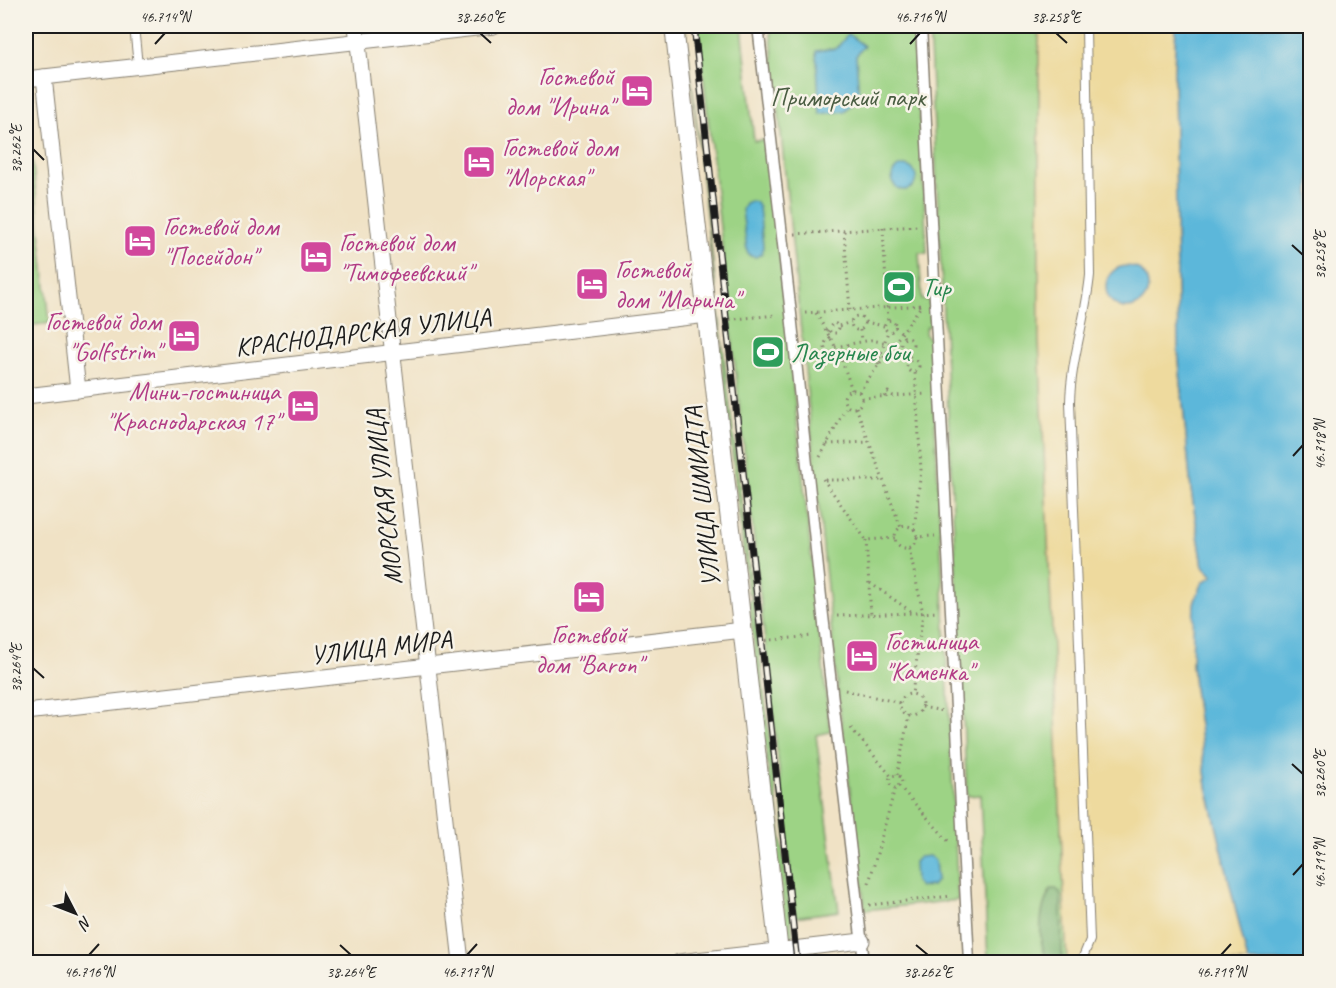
<svg xmlns="http://www.w3.org/2000/svg" width="1336" height="988" font-family="Caveat,sans-serif">
	<rect width="100%" height="100%" fill="#f7f3e8"/>
	<filter id="ink" filterUnits="userSpaceOnUse"><feTurbulence type="fractalNoise" baseFrequency=".0167" numOctaves="2"/><feDisplacementMap in="SourceGraphic" scale="12" xChannelSelector="R" yChannelSelector="G"/><feConvolveMatrix kernelMatrix="1 2 1 2 8 2 1 2 1" color-interpolation-filters="sRGB"/></filter>
	<filter id="wash" filterUnits="userSpaceOnUse"><feTurbulence type="fractalNoise" baseFrequency=".008" numOctaves="4" result="noise"/><feDisplacementMap in="SourceGraphic" scale="24" xChannelSelector="R" yChannelSelector="G"/><feGaussianBlur stdDeviation="1.35" result="paint"/><feColorMatrix in="noise" values="0 0 0 0 0 0 0 0 0 0 0 0 0 0 0 0 0 1.4 0 .05"/><feComposite in="paint" operator="in"/></filter>
	<g filter="url(#wash)">
		<rect width="100%" height="100%" fill="#f0e2c5"/>
		<!-- green -->
		<g fill="#9dd385" stroke="#5c7850" stroke-width="1.5">
			<path d="M685,26L793,937L787,938L749,602L751,600V595L748,592L720,348L723,346L720,337Z"/>
			<path d="M698,26H742L754,141L767,140L830,732L816,735L839,911L795,917Z"/>
			<path d="M770,26H915L927,253H919L922,300H929L931,325L927,327L925,333L927,337L931,339L958,900L865,910L838,695Z"/>
			<path d="M929,26H1039V339L1067,962H975V960L988,959L980,795L967,796Z"/>
			<path d="M31,149L50,323L26,326V150Z"/>
		</g>
		<!-- forest -->
		<path fill="#7eb572" stroke="#4d6847" stroke-width="1.5" d="M1051,889H1056L1060,892L1061,900L1062,962H1049C1036,942 1039,909 1051,889Z"/>
		<!-- sand -->
		<path fill="#eeda9e" stroke="#857b5d" stroke-width="1.5" d="M1039,26H1176L1174,72L1178,350L1191,490L1203,566L1213,576L1192,662L1194,688L1207,786L1248,962H1067L1039,339Z"/>
		<!-- water -->
		<g fill="#5cb7da" stroke="#3c6a7b" stroke-width="1.5">
			<path d="M1176,26H1310V962H1248L1207,786L1194,688L1192,662L1194,603L1203,582L1213,576L1203,566L1191,490L1178,350L1174,72Z"/>
			<path d="M848,34L864,46L856,56L859,96L845,111L820,114L816,51L837,48Z"/>
			<circle cx="904" cy="178" r="12"/>
			<path d="M750,201L756,202L759,207L763,246L762,253L756,257L750,256L747,251L742,209L745,203Z"/>
			<circle cx="1127" cy="287" r="21"/>
			<path d="M930,856L935,861L937,880L932,886L920,887L915,882L914,862L919,857Z"/>
		</g>
	</g>
	<g filter="url(#ink)">
		<g fill="none" stroke-linecap="round" stroke-linejoin="round">
			<defs>
				<g id="service">
					<path d="M134,26L138,66"/>
					<path d="M1081,962L1090,940L1070,402C1071,359 1086,318 1090,275L1086,26"/>
				</g>
				<g id="pedestrian">
					<path d="M758,26L791,314L823,616L864,962"/>
					<path d="M921,26L969,962"/>
				</g>
				<g id="minor">
					<path d="M356,26L461,962"/>
					<path d="M44,77L78,390"/>
					<path d="M26,79L494,26"/>
					<path d="M26,396L707,315"/>
					<path d="M26,712L743,630"/>
					<path d="M679,962L862,941"/>
				</g>
				<path id="tertiary" d="M674,26L780,962"/>
			</defs>
			<!-- service casing -->
			<use href="#service" stroke="#867f70" stroke-width="10"/>
			<!-- pedestrian casing -->
			<use href="#pedestrian" stroke="#867f70" stroke-width="13"/>
			<!-- minor casing -->
			<use href="#minor" stroke="#867f70" stroke-width="17"/>
			<!-- tertiary casing -->
			<use href="#tertiary" stroke="#867f70" stroke-width="20"/>
			<!-- path -->
			<g stroke="#867f70" stroke-width="3" stroke-dasharray="1.5 4.5" stroke-linecap="butt">
				<path d="M883,228L888,321"/>
				<path d="M844,231L850,310"/>
				<path d="M795,234L917,226"/>
				<path d="M805,313L924,305"/>
				<path d="M816,313L840,355L852,390"/>
				<circle cx="858" cy="323" r="7"/>
				<path d="M724,320L777,315"/>
				<circle cx="890" cy="326" r="5.5"/>
				<path d="M865,322L884,326"/>
				<path d="M839,326L851,322"/>
				<path d="M895,327L901,332L905,339"/>
				<path d="M860,330L861,341"/>
				<path d="M827,331L833,323L836,324L839,328L836,333H831L829,330"/>
				<path d="M830,337C823,342 823,351 831,356L888,352"/>
				<circle cx="907" cy="344" r="6"/>
				<path d="M835,347L871,340L893,344"/>
				<path d="M908,350L911,361"/>
				<circle cx="913" cy="366" r="6"/>
				<path d="M878,364L888,331"/>
				<circle cx="853" cy="399" r="9"/>
				<path d="M859,392L921,306"/>
				<path d="M884,397L888,392L893,396"/>
				<path d="M862,398L926,394"/>
				<path d="M856,407L901,528"/>
				<path d="M827,444L869,442"/>
				<path d="M820,457L847,406"/>
				<path d="M823,479L866,540L895,538"/>
				<path d="M825,480H883"/>
				<circle cx="906" cy="537" r="11"/>
				<path d="M914,530L921,470L915,372"/>
				<path d="M916,537L935,536"/>
				<path d="M866,540L871,615"/>
				<path d="M909,548L923,613L912,694"/>
				<path d="M870,583L912,612"/>
				<path d="M837,616L938,612"/>
				<path d="M760,641L813,636"/>
				<path d="M845,690L900,703"/>
				<circle cx="911" cy="705" r="11"/>
				<path d="M922,707L943,711"/>
				<path d="M851,728L891,776"/>
				<path d="M897,775L909,715"/>
				<path d="M899,786L950,843"/>
				<path d="M869,883L895,788L902,783L901,777L897,775L891,776L889,780L891,786L895,788"/>
				<path d="M869,905L952,896"/>
			</g>
			<!-- service -->
			<use href="#service" stroke="#fff" stroke-width="8"/>
			<!-- pedestrian -->
			<use href="#pedestrian" stroke="#fff" stroke-width="10"/>
			<!-- minor -->
			<use href="#minor" stroke="#fff" stroke-width="15"/>
			<!-- tertiary -->
			<use href="#tertiary" stroke="#fff" stroke-width="18"/>
			<defs>
				<path id="rail" d="M694,26L797,962"/>
			</defs>
			<!-- rail casing -->
			<use href="#rail" stroke="#1c1c1c" stroke-width="7"/>
			<!-- rail -->
			<use href="#rail" stroke="#f7f3e8" stroke-width="4.5" stroke-dasharray="14" stroke-linecap="butt"/>
		</g>
	</g>
	<!-- ticks -->
	<path fill="none" stroke="#1c1c1c" stroke-width="2" d="M480,33L491,43M1056,33L1067,43M155,44L165,33M910,44L920,33M33,149L44,160M1292,245L1303,255M1293,456L1303,445M33,668L44,678M1292,764L1303,774M1293,875L1303,864M340,945L351,955M916,945L928,955M89,955L99,944M467,955L477,944M1221,955L1231,944"/>
	<!-- icons -->
	<defs>
		<symbol id="hotel-square" viewBox="-11 -11 22 22"><rect x="-9" y="-9" width="18" height="18" rx="4" fill="#d1479c" stroke="#f7f3e8"/><path d="M-6-4.5h1.5V1H6V5H4.5V3h-9V5H-6ZM-4 0a1.8 1.8 0 1 1 3.6 0ZM.5 0V-2.5h3Q6-2.5 6 0Z" fill="#fff"/></symbol>
		<symbol id="stadium-square" viewBox="-11 -11 22 22"><rect x="-9" y="-9" width="18" height="18" rx="4" fill="#2e9e5b" stroke="#f7f3e8"/><path d="M0-5a6.5 5 0 1 0 0 10a6.5 5 0 1 0 0-10ZM-3.5-1.8h7v3.6h-7Z" fill="#fff"/></symbol>
	</defs>
	<g fill-rule="evenodd">
		<use href="#hotel-square" x="618" y="72" width="38" height="38"/>
		<use href="#hotel-square" x="460" y="143" width="38" height="38"/>
		<use href="#hotel-square" x="121" y="222" width="38" height="38"/>
		<use href="#hotel-square" x="297" y="238" width="38" height="38"/>
		<use href="#hotel-square" x="573" y="265" width="38" height="38"/>
		<use href="#stadium-square" x="880" y="268" width="38" height="38"/>
		<use href="#hotel-square" x="165" y="317" width="38" height="38"/>
		<use href="#stadium-square" x="749" y="333" width="38" height="38"/>
		<use href="#hotel-square" x="284" y="387" width="38" height="38"/>
		<use href="#hotel-square" x="570" y="578" width="38" height="38"/>
		<use href="#hotel-square" x="843" y="637" width="38" height="38"/>
	</g>
	<g text-anchor="middle" dominant-baseline="central" stroke-width="5" stroke-linejoin="round" paint-order="stroke">
		<!-- hotel labels -->
		<g font-size="26" fill="#b23c85" stroke="#f7f3e8" text-anchor="start">
			<text x="614" y="76" text-anchor="end">Гостевой<tspan x="614" dy="30">дом "Ирина"</tspan></text>
			<text x="502" y="147">Гостевой дом<tspan x="502" dy="30">"Морская"</tspan></text>
			<text x="163" y="226">Гостевой дом<tspan x="163" dy="30">"Посейдон"</tspan></text>
			<text x="339" y="242">Гостевой дом<tspan x="339" dy="30">"Тимофеевский"</tspan></text>
			<text x="615" y="269">Гостевой<tspan x="615" dy="30">дом "Марина"</tspan></text>
			<text x="161" y="321" text-anchor="end">Гостевой дом<tspan x="161" dy="30">"Golfstrim"</tspan></text>
			<text x="280" y="391" text-anchor="end">Мини-гостиница<tspan x="280" dy="30">"Краснодарская 17"</tspan></text>
			<text x="589" y="634" text-anchor="middle">Гостевой<tspan x="589" dy="30">дом "Baron"</tspan></text>
			<text x="885" y="641">Гостиница<tspan x="885" dy="30">"Каменка"</tspan></text>
		</g>
		<!-- park labels -->
		<g font-size="26" fill="#495c41" stroke="#f7f3e8">
			<text x="848" y="97">Приморский парк</text>
		</g>
		<!-- leisure labels -->
		<g font-size="26" fill="#27864d" stroke="#f7f3e8" text-anchor="start">
			<text x="922" y="287">Тир</text>
			<text x="791" y="352">Лазерные бои</text>
		</g>
		<!-- street labels -->
		<g font-size="26" fill="#1c1c1c" stroke="#f7f3e8">
			<text transform="translate(363 332) rotate(-7)">КРАСНОДАРСКАЯ УЛИЦА</text>
			<text transform="translate(384 497) rotate(-96)">МОРСКАЯ УЛИЦА</text>
			<text transform="translate(702 497) rotate(-96)">УЛИЦА ШМИДТА</text>
			<text transform="translate(381 647) rotate(-7)">УЛИЦА МИРА</text>
		</g>
	</g>
	<!-- margin -->
	<rect width="1336" height="988" fill="none" stroke="#f7f3e8" stroke-width="66"/>
	<!-- north arrow -->
	<g transform="translate(75 913) rotate(132)" stroke="#f7f3e8" stroke-width="4.5" paint-order="stroke">
	<path d="M0-4.5L10 22L0 15L-10 22Z" fill="#1c1c1c"/>
	<text y="-9" font-size="16" font-weight="bold" text-anchor="middle" fill="#1c1c1c">N</text>
	</g>
	<rect x="33" y="33" width="1270" height="922" fill="none" stroke="#1c1c1c" stroke-width="2"/>
	<g font-size="15" text-anchor="middle" fill="#1c1c1c">
		<text x="165" y="22">46.714°N</text>
		<text x="480" y="22">38.260°E</text>
		<text x="920" y="22">46.716°N</text>
		<text x="1056" y="22">38.258°E</text>
		<text transform="translate(16 149) rotate(-90)" y="5">38.262°E</text>
		<text transform="translate(1320 255) rotate(-90)" y="5">38.258°E</text>
		<text transform="translate(1320 445) rotate(-90)" y="5">46.718°N</text>
		<text transform="translate(16 668) rotate(-90)" y="5">38.264°E</text>
		<text transform="translate(1320 774) rotate(-90)" y="5">38.260°E</text>
		<text transform="translate(1320 864) rotate(-90)" y="5">46.719°N</text>
		<text x="89" y="977">46.716°N</text>
		<text x="351" y="977">38.264°E</text>
		<text x="467" y="977">46.717°N</text>
		<text x="928" y="977">38.262°E</text>
		<text x="1221" y="977">46.719°N</text>
	</g>
</svg>
